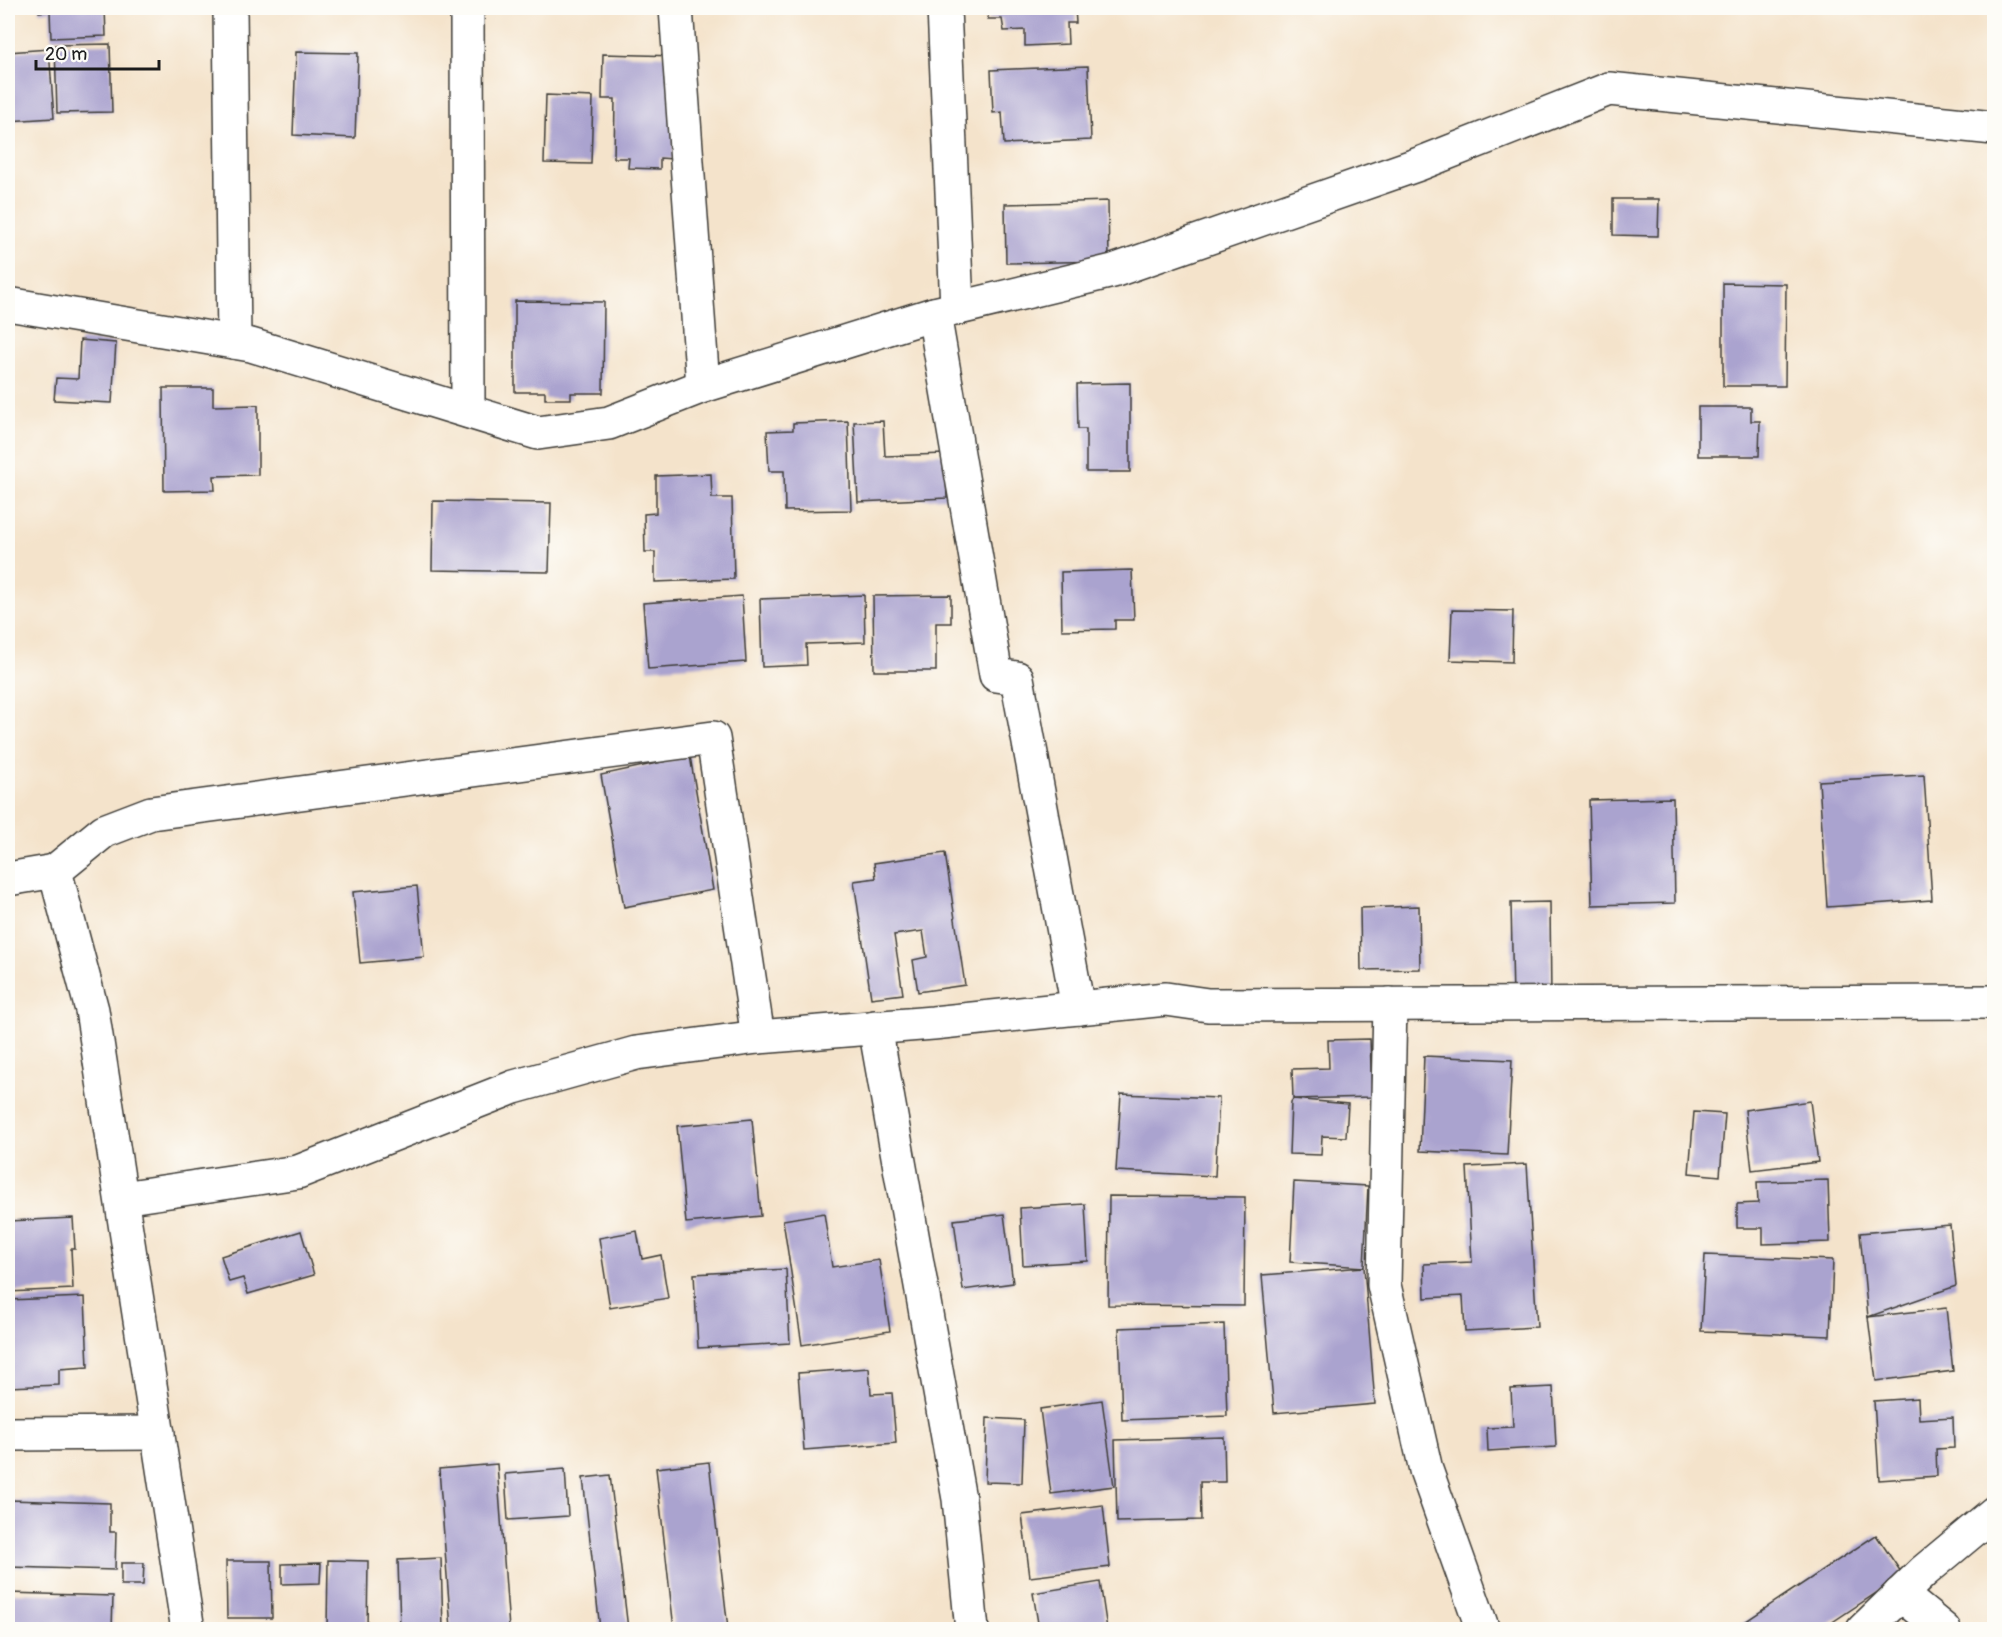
<svg xmlns="http://www.w3.org/2000/svg" width="2002" height="1637" font-family="Pangolin,sans-serif">
	<rect width="100%" height="100%" fill="#fdfcf7"/>
	<filter id="ink" filterUnits="userSpaceOnUse"><feTurbulence type="fractalNoise" baseFrequency=".0167" numOctaves="2"/><feDisplacementMap in="SourceGraphic" scale="12" xChannelSelector="R" yChannelSelector="G"/><feConvolveMatrix kernelMatrix="1 2 1 2 8 2 1 2 1" color-interpolation-filters="sRGB"/></filter>
	<filter id="wash" filterUnits="userSpaceOnUse"><feTurbulence type="fractalNoise" baseFrequency=".008" numOctaves="4" result="noise"/><feDisplacementMap in="SourceGraphic" scale="24" xChannelSelector="R" yChannelSelector="G"/><feGaussianBlur stdDeviation="1.35" result="paint"/><feColorMatrix in="noise" values="0 0 0 0 0 0 0 0 0 0 0 0 0 0 0 0 0 1.4 0 .05"/><feComposite in="paint" operator="in"/></filter>
	<g filter="url(#wash)">
		<rect width="100%" height="100%" fill="#f4e3cb"/>
		<g id="blocks">
			<!-- building -->
			<g fill="#aaa3cf">
				<path d="M39,8H105L106,36L51,38L50,11L39,12Z"/>
				<path d="M988,8H1075L1076,23H1067L1068,44L1025,46V30L1004,31L1002,19H988Z"/>
				<path d="M110,44L112,112L57,113L55,45Z"/>
				<path d="M49,49L54,118L8,121V52Z"/>
				<path d="M296,52L358,53L355,138L293,135Z"/>
				<path d="M603,54L676,56L673,159L660,158V169L628,168L629,158H614L615,99H602Z"/>
				<path d="M1088,66L1091,140L1004,144L1002,112L993,113L991,70Z"/>
				<path d="M546,95L593,97L591,164L544,163Z"/>
				<path d="M1613,199H1659L1658,236L1613,235Z"/>
				<path d="M1108,201L1109,261L1006,263L1005,204Z"/>
				<path d="M1723,283L1786,284L1785,386H1723Z"/>
				<path d="M515,301L604,302L603,393H571V399H545V392H515Z"/>
				<path d="M80,340L116,343L112,403L54,400L56,378L78,379Z"/>
				<path d="M1130,383V472H1086V429H1078L1077,384Z"/>
				<path d="M163,388H213V406L258,405V475L214,476L215,490L164,491Z"/>
				<path d="M1698,407H1751V421H1760L1759,456H1698Z"/>
				<path d="M848,421L851,510L785,511L784,471H769L767,431L793,430V423Z"/>
				<path d="M883,421L885,456L945,454L947,498L858,502L854,422Z"/>
				<path d="M711,474L712,498H732L734,579L655,582V552H645L644,514L656,513V476Z"/>
				<path d="M433,501L551,503L549,572L432,570Z"/>
				<path d="M1132,570L1134,620H1115V629L1062,630L1061,572Z"/>
				<path d="M864,595L865,642L806,644L807,665L762,667L760,599Z"/>
				<path d="M951,595V623H936V671H874L873,596Z"/>
				<path d="M742,596L746,662L648,669L643,603Z"/>
				<path d="M1452,610L1513,611L1512,662L1450,660Z"/>
				<path d="M690,756L713,890L624,907L601,775Z"/>
				<path d="M1924,775L1932,900L1827,907L1819,781Z"/>
				<path d="M1673,798L1675,903L1592,905L1589,800Z"/>
				<path d="M945,853L965,985L918,992L913,960L927,957L923,931L894,935L903,994L871,998L854,881L876,878L874,863Z"/>
				<path d="M417,886L424,957L360,963L353,892Z"/>
				<path d="M1550,902L1551,999H1513L1511,903Z"/>
				<path d="M1419,906L1420,969L1361,970L1360,908Z"/>
				<path d="M1370,1039L1372,1097L1293,1099L1348,1104L1346,1137L1322,1136L1321,1155L1289,1154L1291,1102L1293,1099L1292,1069L1329,1068L1328,1040Z"/>
				<path d="M1424,1056L1512,1060L1507,1155L1420,1151Z"/>
				<path d="M1121,1094L1219,1098L1215,1176L1116,1171Z"/>
				<path d="M1810,1101L1818,1162L1752,1170L1745,1110Z"/>
				<path d="M1694,1112L1725,1114L1720,1176L1689,1173Z"/>
				<path d="M752,1119L761,1216L686,1223L677,1126Z"/>
				<path d="M1527,1164L1537,1327L1465,1331L1463,1296L1425,1298L1424,1264L1472,1262L1467,1167Z"/>
				<path d="M1828,1180L1830,1242L1763,1244V1228H1737V1204L1758,1203L1757,1182Z"/>
				<path d="M1294,1182L1368,1186L1364,1267L1375,1404L1274,1413L1262,1275L1364,1267L1290,1262Z"/>
				<path d="M1109,1196L1245,1197L1244,1306L1108,1305Z"/>
				<path d="M1085,1204L1088,1261L1023,1265L1020,1208Z"/>
				<path d="M824,1213L832,1267L879,1260L890,1331L802,1345L783,1220Z"/>
				<path d="M1004,1214L1013,1283L963,1290L954,1220Z"/>
				<path d="M73,1218L75,1249H71L73,1289L8,1292V1221Z"/>
				<path d="M1950,1225L1956,1286L1868,1317L1860,1233Z"/>
				<path d="M301,1231L314,1275L248,1294L243,1278L229,1282L221,1256Z"/>
				<path d="M637,1231L642,1259L661,1255L668,1298L610,1308L599,1238Z"/>
				<path d="M1705,1255L1833,1260L1830,1336L1701,1331Z"/>
				<path d="M786,1269L790,1343L698,1348L694,1274Z"/>
				<path d="M85,1297L88,1367L59,1369V1385L8,1387V1300Z"/>
				<path d="M1946,1308L1953,1371L1876,1381L1868,1317Z"/>
				<path d="M1224,1324L1227,1416L1122,1420L1119,1328Z"/>
				<path d="M869,1368L871,1394L892,1393L896,1443L804,1450L798,1373Z"/>
				<path d="M1553,1387L1556,1447L1488,1451L1487,1428L1513,1427L1511,1389Z"/>
				<path d="M1918,1398L1919,1419L1953,1417L1954,1448L1936,1449L1937,1476L1879,1480L1874,1401Z"/>
				<path d="M1102,1400L1114,1486L1051,1494L1040,1409Z"/>
				<path d="M987,1418L1024,1420L1022,1483L985,1482Z"/>
				<path d="M1224,1437L1225,1482H1200L1201,1520L1117,1522L1115,1440Z"/>
				<path d="M709,1462L728,1629H674L656,1468Z"/>
				<path d="M497,1464L509,1629H451L439,1469Z"/>
				<path d="M565,1469L568,1516L508,1520L505,1474Z"/>
				<path d="M610,1475L628,1629H600L583,1478Z"/>
				<path d="M8,1500L110,1503V1532H116L115,1570L8,1567Z"/>
				<path d="M1103,1505L1110,1567L1030,1577L1022,1515Z"/>
				<path d="M1876,1535L1903,1575L1822,1629H1734Z"/>
				<path d="M441,1558L443,1629H400L398,1560Z"/>
				<path d="M328,1560L368,1561L367,1629H327Z"/>
				<path d="M226,1561H271L272,1618H227Z"/>
				<path d="M121,1563H144L143,1585H121Z"/>
				<path d="M321,1563L320,1583L282,1584V1564Z"/>
				<path d="M1100,1582L1107,1629H1053V1627L1039,1629L1033,1593Z"/>
				<path d="M8,1593L113,1596L112,1629H8Z"/>
			</g>
		</g>
	</g>
	<g filter="url(#ink)">
		<use href="#blocks" fill-opacity="0" stroke="#3c3a36" stroke-width="1.5"/>
		<g fill="none" stroke-linecap="round" stroke-linejoin="round">
			<defs>
				<g id="street">
					<path d="M230,8L234,342"/>
					<path d="M467,8L468,411"/>
					<path d="M676,8L703,386"/>
					<path d="M944,8L957,307"/>
					<path d="M8,304L251,345L538,433L609,423L703,386L934,314L1113,271L1419,164L1609,89L1994,128"/>
					<path d="M934,314L996,675L1017,678L1078,1008"/>
					<path d="M8,879L55,871"/>
					<path d="M1390,1004L1384,1285L1426,1470L1483,1630"/>
					<path d="M875,1027L959,1499L972,1630"/>
					<path d="M122,1198L298,1172L514,1087L636,1053L758,1037L933,1023L1166,999L1208,1005L1994,1002"/>
					<path d="M8,1434L158,1433"/>
					<path d="M1900,1594L1944,1630"/>
					<path d="M188,1630L92,1010L55,871L104,831L151,813L713,738L758,1037"/>
					<path d="M1863,1630L1923,1572L1994,1513"/>
				</g>
			</defs>
			<!-- street casing -->
			<use href="#street" stroke="#3c3a36" stroke-width="36"/>
			<!-- street -->
			<use href="#street" stroke="#fff" stroke-width="33"/>
		</g>
	</g>
	<!-- margin -->
	<rect width="2002" height="1637" fill="none" stroke="#fdfcf7" stroke-width="30"/>
	<!-- scale -->
	<path d="M36 60v9h123v-9" fill="none" stroke="#1c1c1c" stroke-width="3"/>
	<text x="45" y="60" font-size="18" fill="#1c1c1c" stroke="#fdfcf7" stroke-width="4.5" paint-order="stroke">20 m</text>
</svg>
